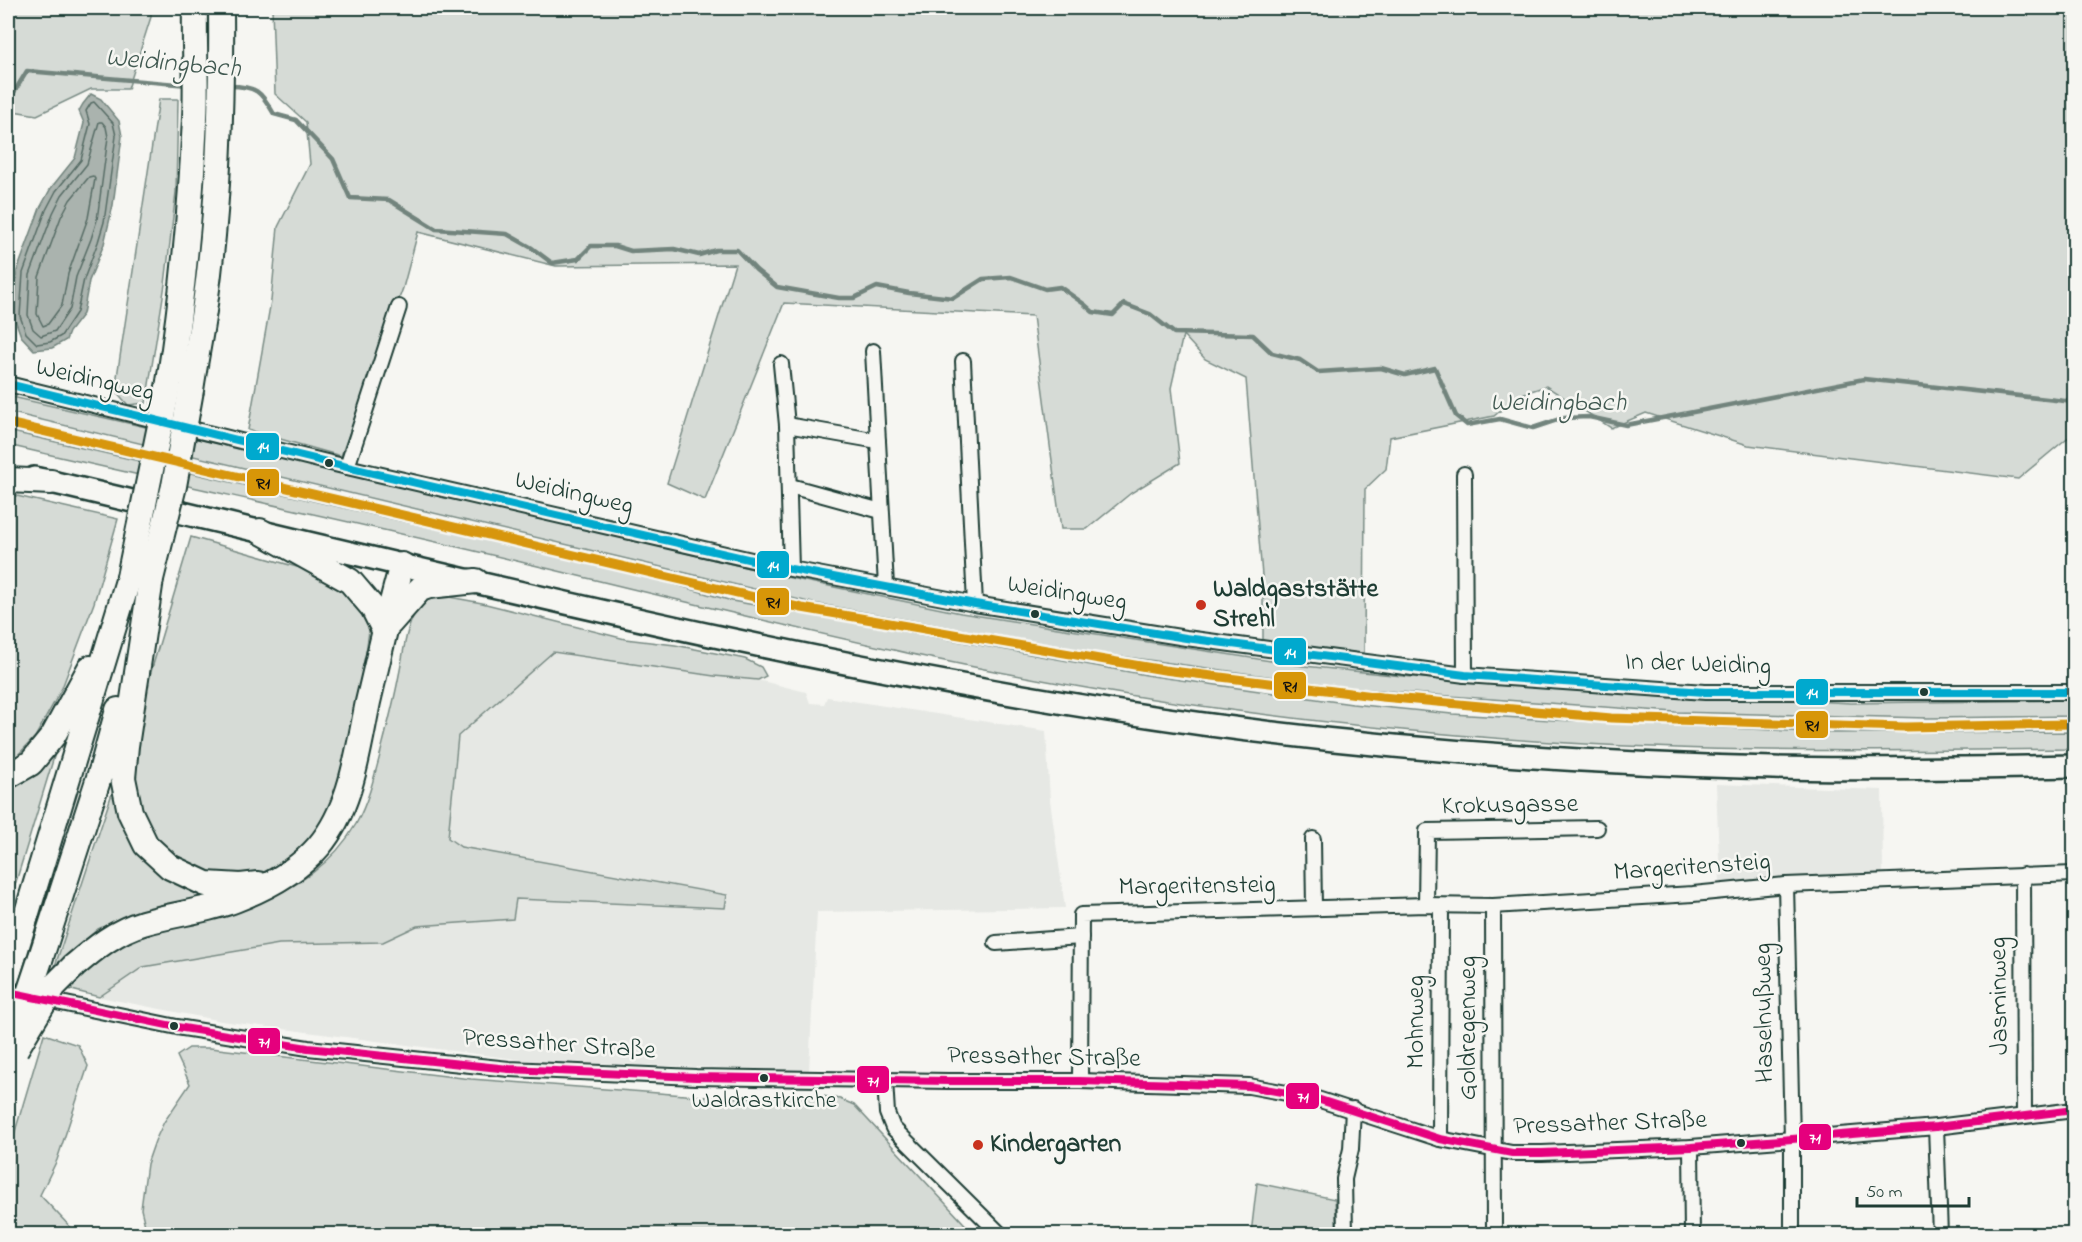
<svg xmlns="http://www.w3.org/2000/svg" width="2082" height="1242" font-family="'Indie Flower',sans-serif">
	<rect width="100%" height="100%" fill="#f6f6f2"/>
	<filter id="ink" filterUnits="userSpaceOnUse"><feTurbulence type="fractalNoise" baseFrequency=".0167" numOctaves="2"/><feDisplacementMap in="SourceGraphic" scale="12" xChannelSelector="R" yChannelSelector="G"/><feConvolveMatrix kernelMatrix="1 2 1 2 8 2 1 2 1" color-interpolation-filters="sRGB"/></filter>
	<g filter="url(#ink)">
		<!-- built -->
		<g fill="#e6e8e4">
			<path d="M553,652L714,676L758,680L806,692L810,703L824,704L827,697L1046,731L1050,800L1065,908L817,912L809,1071L531,1061L221,1021L99,997L142,967L279,944L383,942L417,926L513,919L515,899L725,908L461,847L448,838L458,735Z"/>
			<path d="M1716,784L1882,790L1883,875L1720,883Z"/>
		</g>
		<!-- green -->
		<g fill="#d6dbd6" stroke="#7a8c85" stroke-width="1.5">
			<path d="M8,8H151V17L128,89H91L37,115L8,110Z"/>
			<path d="M272,8H2074V434L2066,439L2018,479L1748,445L1646,413L1611,428L1546,386L1519,395L1494,416L1390,437L1386,469L1365,489L1364,657L1263,641V588L1246,379L1205,359L1183,335L1171,388L1180,463L1131,493L1087,529H1061L1033,316L784,303L705,500L667,483L735,264L556,266L418,232L403,288L341,456L248,430L271,301L278,227L310,164L306,122L275,94Z"/>
			<path d="M159,99H178L176,192L165,284L146,403L128,405L115,390Z"/>
			<path d="M8,396L367,477L795,579L961,613L1304,666L1422,678L1590,690L1851,703L2074,700V716L1928,718L1675,712L1436,695L1355,688L1097,653L813,603L8,412Z"/>
			<path d="M8,431L401,521L614,567L732,601L1152,676L1352,704L1452,714L1552,720L1833,733L2074,732V749C1934,750 1793,753 1653,747C1510,742 1364,728 1223,709C986,678 753,618 521,562C351,521 179,485 8,445Z"/>
			<path d="M8,494L118,519L94,603L62,688L35,737L17,756L8,761Z"/>
			<path d="M191,537L304,569L345,592L367,618L369,631L362,681L348,747L338,786L324,818L305,844L283,862L258,875L223,877L188,868L147,831L131,782L142,702Z"/>
			<path d="M444,596L482,603L625,639L675,645L745,659L761,667L766,676L758,680L714,676L553,652L458,736L448,838L461,847L727,895L725,908L516,899L513,919L417,926L383,942L279,944L143,967L99,997L68,989C80,977 93,960 108,951C146,930 188,924 229,913C280,898 329,871 356,824C368,802 374,778 380,755C387,728 394,702 399,675C404,653 405,624 420,606C426,599 435,597 444,596Z"/>
			<path d="M57,747L8,908V788L22,780Z"/>
			<path d="M116,781L121,817L137,851L214,895L135,913L98,929L55,966Z"/>
			<path d="M44,1034L78,1045L88,1066L57,1160L40,1195L77,1234H8V1155Z"/>
			<path d="M189,1048H210L471,1079L725,1098L811,1094L840,1099L854,1105L974,1234H147L141,1209L147,1164L155,1141L164,1122L190,1084L177,1056Z"/>
			<path d="M1257,1183L1335,1199L1337,1234H1251Z"/>
		</g>
		<!-- water -->
		<path fill="#aab3ae" stroke="#72847d" stroke-width="1.5" d="M91,94L101,99L119,121L122,136L120,152L113,205L104,244L89,281L83,314L69,332L66,340L52,348L34,350L21,336L14,317L17,271L40,208L51,188L75,158L84,123L79,111L83,104Z"/>
		<g fill="none" stroke-linecap="round" stroke-linejoin="round">
			<!-- shore -->
			<g stroke="#576c65" stroke-width="1.5">
				<path d="M94,102L113,123L116,136L104,222L98,242L84,279L77,312L61,336L50,342L37,344L26,333L20,316L23,273L46,210L56,191L81,160L90,124L86,111L91,103Z"/>
				<path d="M99,122H102L106,127L108,137L97,220L91,239L76,277L70,309L55,331L41,336L33,329L28,315L30,275L53,213L62,195L87,164Z"/>
				<path d="M93,176L95,179L88,218L68,274L62,305L48,324L43,326L37,314L39,277L61,217L70,200L89,177Z"/>
			</g>
			<!-- stream -->
			<g stroke="#72847d" stroke-width="4.5">
				<path d="M229,86C256,86 261,91 274,114L296,120L333,159L350,198L389,200L436,229L507,234L532,248L552,263L578,259L591,246H615L631,251L674,249L699,255L716,250H737L756,270L777,287L839,298H854L877,287L909,293L953,298L983,279L1011,277L1045,289L1060,287L1084,304L1093,312L1113,315L1124,304L1150,314L1174,333L1253,335L1272,353L1300,360L1318,372L1381,368L1405,375L1435,368L1456,416L1467,425L1500,419L1533,428L1563,418L1589,417L1626,425L1864,379L2074,402"/>
				<path d="M8,102L27,71L188,85"/>
			</g>
			<defs>
				<g id="street">
					<path d="M873,351L886,586"/>
					<path d="M963,361L975,604"/>
					<path d="M781,364L787,425L791,569"/>
					<path d="M8,384L347,467L791,569L975,604L1186,638L1465,675L1705,692H2074"/>
					<path d="M787,425L878,441"/>
					<path d="M347,467L399,307"/>
					<path d="M1464,474L1465,675"/>
					<path d="M790,486L881,511"/>
					<path d="M1313,839L1314,908"/>
					<path d="M2023,875L2024,1115"/>
					<path d="M1786,885L1792,1139V1234"/>
					<path d="M1426,905L1427,831L1597,828"/>
					<path d="M1493,906L1494,1234"/>
					<path d="M996,943L1081,937"/>
					<path d="M8,992L177,1027L308,1048L509,1069L696,1077L948,1081H1080L1249,1086L1314,1098L1440,1139L1512,1153H1542L1691,1147L1792,1139L1936,1127L2074,1110"/>
					<path d="M885,1080L887,1113L893,1128L1000,1234"/>
					<path d="M1080,1081L1081,915L1426,905L1493,906L1693,894L1786,885L2074,874"/>
					<path d="M1936,1127L1940,1234"/>
					<path d="M1440,1139L1441,906"/>
					<path d="M1691,1147L1692,1234"/>
					<path d="M1345,1234L1344,1179L1351,1149L1353,1109"/>
				</g>
				<path id="primary" d="M34,478C421,568 810,670 1203,724C1392,750 1583,763 1773,768C1873,770 1974,768 2074,766"/>
				<g id="highway">
					<path d="M169,382C183,295 191,206 195,118C197,81 194,44 195,8"/>
					<path d="M191,390C195,362 201,333 205,304C219,207 222,106 221,8"/>
					<path d="M8,480L51,482"/>
					<path d="M260,531L350,581L373,608L384,630"/>
					<path d="M151,579L126,746L123,778L130,812L146,845L170,867L206,884L241,886L258,884"/>
					<path d="M390,623L420,589L429,586L476,581"/>
					<path d="M8,776L31,763L53,736L90,668"/>
					<path d="M40,960L102,768L118,710"/>
					<path d="M74,966C95,948 116,931 143,923C173,914 206,911 235,900C266,888 297,872 319,846C352,807 358,750 368,702C379,656 389,610 402,565"/>
					<path d="M8,975L129,577"/>
				</g>
			</defs>
			<!-- street casing -->
			<use href="#street" stroke="#1f3d34" stroke-width="18"/>
			<!-- primary casing -->
			<use href="#primary" stroke="#1f3d34" stroke-width="26"/>
			<!-- highway casing -->
			<use href="#highway" stroke="#1f3d34" stroke-width="28"/>
			<!-- street -->
			<use href="#street" stroke="#f6f6f2" stroke-width="14"/>
			<!-- primary -->
			<use href="#primary" stroke="#f6f6f2" stroke-width="21"/>
			<!-- highway -->
			<use href="#highway" stroke="#f6f6f2" stroke-width="24"/>
			<defs>
				<g id="highway-bridge">
					<path d="M129,577L169,382"/>
					<path d="M151,579L174,486L191,390"/>
					<path d="M19,1023L40,960"/>
					<path d="M16,1049L54,986L74,966"/>
				</g>
			</defs>
			<!-- highway-bridge casing -->
			<use href="#highway-bridge" stroke="#1f3d34" stroke-width="28" stroke-linecap="butt"/>
			<!-- highway-bridge -->
			<use href="#highway-bridge" stroke="#f6f6f2" stroke-width="24"/>
			<defs>
				<path id="bus-1" d="M8,384L347,467L791,569L975,604L1186,638L1465,675L1705,692H2074"/>
				<path id="bus-2" d="M8,992L177,1027L308,1048L509,1069L696,1077L948,1081H1080L1249,1086L1314,1098L1440,1139L1512,1153H1542L1691,1147L1792,1139L1936,1127L2074,1110"/>
			</defs>
			<!-- bus-1 casing -->
			<use href="#bus-1" stroke="#f6f6f2" stroke-width="12"/>
			<!-- bus-2 casing -->
			<use href="#bus-2" stroke="#f6f6f2" stroke-width="12"/>
			<!-- bus-1 -->
			<use href="#bus-1" stroke="#00a9ce" stroke-width="8"/>
			<!-- bus-2 -->
			<use href="#bus-2" stroke="#e5007d" stroke-width="8"/>
			<defs>
				<path id="rail-1" d="M8,423L802,608L1164,670L1382,697L1611,718L1905,727L2074,724"/>
			</defs>
			<!-- rail-1 casing -->
			<use href="#rail-1" stroke="#f6f6f2" stroke-width="14"/>
			<!-- rail-1 -->
			<use href="#rail-1" stroke="#d79608" stroke-width="9"/>
		</g>
	</g>
	<!-- markers -->
	<g fill="#1f3d34" stroke="#f6f6f2" stroke-width="2">
		<circle cx="329" cy="463" r="5"/>
		<circle cx="1035" cy="614" r="5"/>
		<circle cx="1924" cy="692" r="5"/>
		<circle cx="174" cy="1026" r="5"/>
		<circle cx="764" cy="1078" r="5"/>
		<circle cx="1741" cy="1143" r="5"/>
	</g>
	<g fill="#c8321e" stroke="#f6f6f2" stroke-width="2">
		<circle cx="1201" cy="605" r="6"/>
		<circle cx="978" cy="1145" r="6"/>
	</g>
	<g text-anchor="middle" dominant-baseline="central" stroke-width="5" stroke-linejoin="round" paint-order="stroke">
		<!-- bus labels -->
		<g font-size="24" fill="#1f3d34" stroke="#f6f6f2">
			<text x="764" y="1101">Waldrastkirche</text>
		</g>
		<!-- street labels -->
		<g font-size="26" fill="#1f3d34" stroke="#f6f6f2">
			<text transform="translate(95 381) rotate(13)">Weidingweg</text>
			<text transform="translate(574 494) rotate(13)">Weidingweg</text>
			<text transform="translate(1067 594) rotate(9)">Weidingweg</text>
			<text transform="translate(1698 665) rotate(2)">In der Weiding</text>
			<text transform="translate(1510 806) rotate(-1)">Krokusgasse</text>
			<text transform="translate(1692 868) rotate(-4)">Margeritensteig</text>
			<text transform="translate(1197 887) rotate(-1)">Margeritensteig</text>
			<text transform="translate(2000 996) rotate(-91)">Jasminweg</text>
			<text transform="translate(1765 1013) rotate(-91)">Haselnußweg</text>
			<text transform="translate(1417 1022) rotate(-90)">Mohnweg</text>
			<text transform="translate(1469 1028) rotate(-90)">Goldregenweg</text>
			<text transform="translate(559 1045) rotate(4)">Pressather Straße</text>
			<text transform="translate(1044 1058) rotate(1)">Pressather Straße</text>
			<text transform="translate(1610 1124) rotate(-2)">Pressather Straße</text>
		</g>
		<!-- poi labels -->
		<g font-size="26" font-weight="bold" fill="#1f3d34" stroke="#f6f6f2" text-anchor="start">
			<text x="1213" y="590">Waldgaststätte<tspan x="1213" dy="30">Strehl</tspan></text>
			<text x="990" y="1145">Kindergarten</text>
		</g>
		<!-- water labels -->
		<g font-size="27" font-style="italic" fill="#425a52" stroke="#f6f6f2">
			<text transform="translate(173 64) rotate(5)">Weidingbach</text>
			<text x="1558" y="403">Weidingbach</text>
		</g>
	</g>
	<g stroke="#f6f6f2" stroke-width="2">
		<rect x="245" y="432" width="35" height="29" rx="6" fill="#00a9ce"/>
		<rect x="246" y="468" width="34" height="29" rx="6" fill="#d79608"/>
		<rect x="756" y="550" width="34" height="29" rx="6" fill="#00a9ce"/>
		<rect x="756" y="587" width="34" height="29" rx="6" fill="#d79608"/>
		<rect x="1273" y="637" width="34" height="29" rx="6" fill="#00a9ce"/>
		<rect x="1273" y="671" width="34" height="29" rx="6" fill="#d79608"/>
		<rect x="1795" y="678" width="34" height="28" rx="6" fill="#00a9ce"/>
		<rect x="1795" y="710" width="34" height="29" rx="6" fill="#d79608"/>
		<rect x="247" y="1027" width="34" height="28" rx="6" fill="#e5007d"/>
		<rect x="856" y="1065" width="34" height="29" rx="6" fill="#e5007d"/>
		<rect x="1285" y="1082" width="35" height="28" rx="6" fill="#e5007d"/>
		<rect x="1798" y="1123" width="34" height="28" rx="6" fill="#e5007d"/>
	</g>
	<g font-size="16" text-anchor="middle" font-weight="bold" fill="#fff">
		<text x="263" y="452">14</text>
		<text x="773" y="571">14</text>
		<text x="1290" y="658">14</text>
		<text x="1812" y="698">14</text>
		<text x="264" y="1047">71</text>
		<text x="873" y="1086">71</text>
		<text x="1303" y="1102">71</text>
		<text x="1815" y="1143">71</text>
	</g>
	<g font-size="16" text-anchor="middle" font-weight="bold" fill="#111">
		<text x="263" y="488">R1</text>
		<text x="773" y="607">R1</text>
		<text x="1290" y="691">R1</text>
		<text x="1812" y="730">R1</text>
	</g>
	<!-- margin -->
	<rect width="2082" height="1242" fill="none" stroke="#f6f6f2" stroke-width="30"/>
	<rect x="15" y="15" width="2052" height="1212" fill="none" stroke="#1f3d34" stroke-width="2" filter="url(#ink)"/>
	<!-- scale -->
	<path d="M1857 1197v9h112v-9" fill="none" stroke="#1f3d34" stroke-width="3"/>
	<text x="1866" y="1197" font-size="18" fill="#1f3d34" stroke="#f6f6f2" stroke-width="4.5" paint-order="stroke">50 m</text>
</svg>
